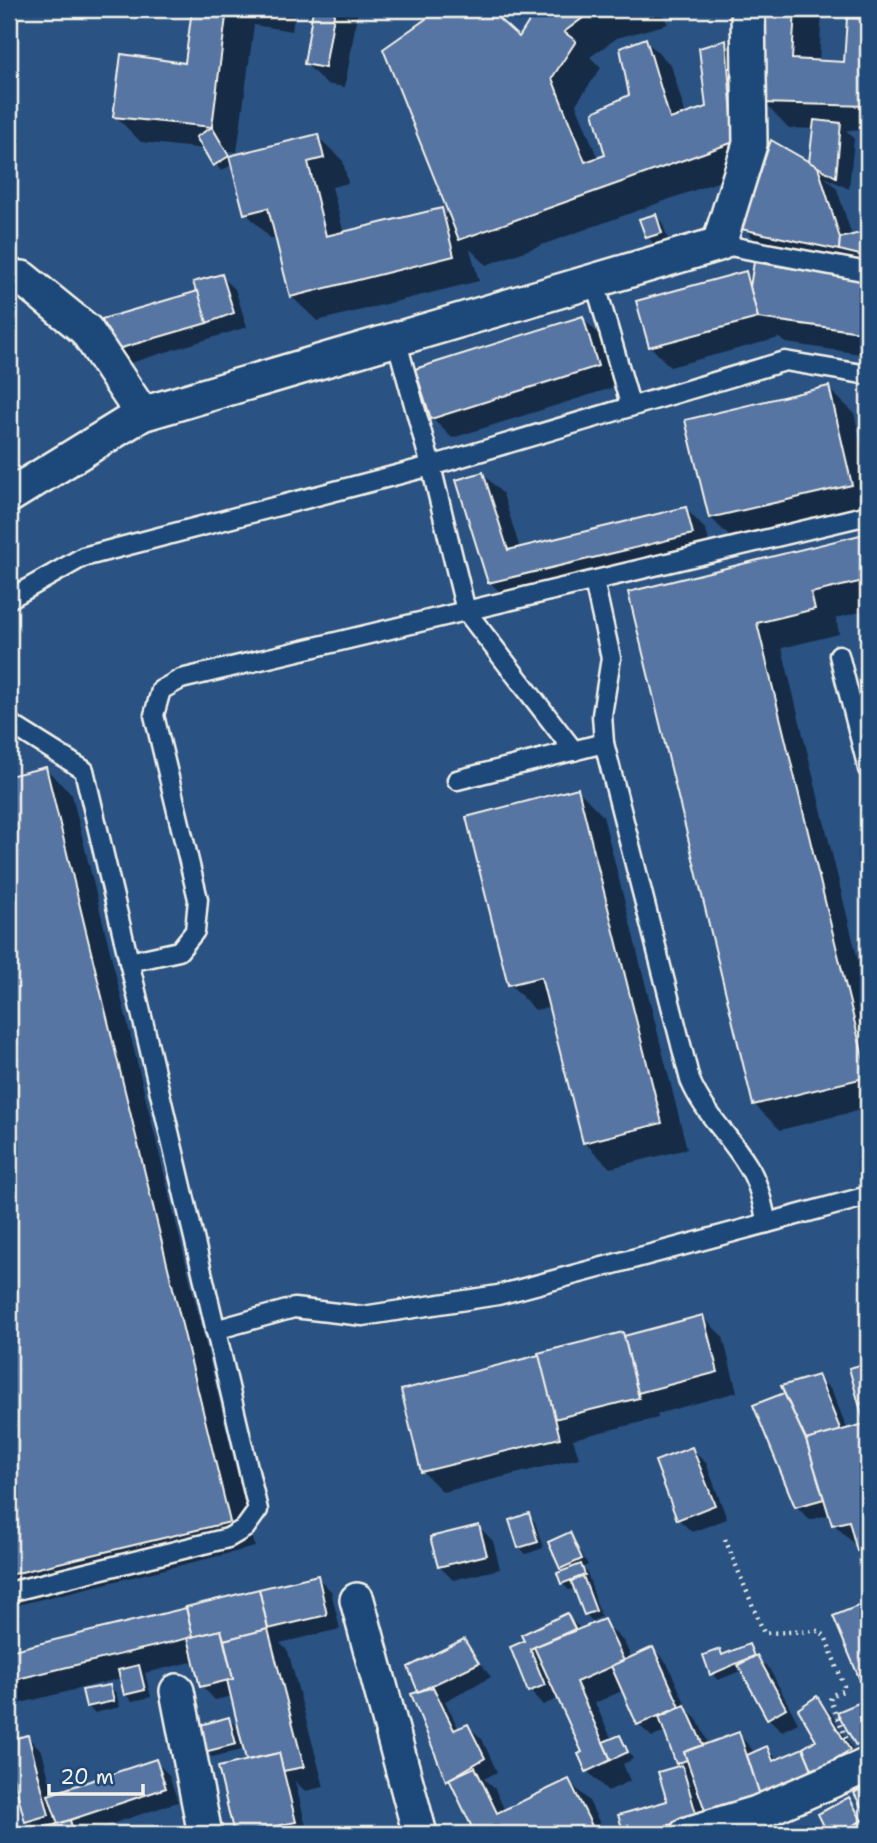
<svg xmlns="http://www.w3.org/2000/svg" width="877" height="1843" font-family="'Shantell Sans',sans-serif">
	<rect width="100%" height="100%" fill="#2a5282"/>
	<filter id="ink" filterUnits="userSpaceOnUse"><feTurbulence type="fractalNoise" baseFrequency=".0143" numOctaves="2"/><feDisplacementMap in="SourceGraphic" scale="14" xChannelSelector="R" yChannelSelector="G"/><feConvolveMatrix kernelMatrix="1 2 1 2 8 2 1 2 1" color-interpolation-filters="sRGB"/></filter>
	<g filter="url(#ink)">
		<!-- shadow -->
		<g fill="#0007">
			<path d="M176,9H358L345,87L326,84L306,64L314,15L295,12L292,31L254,25L237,152L225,151L233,164L235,162L232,157L317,136L343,161L348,183L332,187L344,234L441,209L454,222L385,49L443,9H486L520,40L539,9H659L668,24L617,38L590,57L601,68L576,104L598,159L607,156L595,112L631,96L622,49L645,40L671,65L686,116L708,109L701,49L726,42L751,67L759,167L486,265L470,249L479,281L317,321L291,296L277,237L271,239L246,213L233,164L221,171L205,149L141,142L115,116L123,56L187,65L194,11Z"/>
			<path d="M762,9H822L819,62L846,64L848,20L868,21V131L846,130L854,139L849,189L825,177L837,189L852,236L868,232V271L763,248L743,228L816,168L815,129L789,128L763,102Z"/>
			<path d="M655,216L662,222L668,239L654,244L648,237Z"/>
			<path d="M756,264L868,283V355L786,343L779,338L670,367L650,346L745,273L753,281Z"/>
			<path d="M221,276L235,289L247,327L127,364L113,350Z"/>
			<path d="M582,318L603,338L618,386L452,438L432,418Z"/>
			<path d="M828,388L854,413L868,473V512L736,543L711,518Z"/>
			<path d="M483,474L503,494L520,549L686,509L706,530L712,554L510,603L490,582Z"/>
			<path d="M868,535V610L836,618L839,634L782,648L868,1002V1108L780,1130L754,1104L630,593Z"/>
			<path d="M46,769L72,795L255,1547L9,1607V778Z"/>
			<path d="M578,790L603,816L687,1149L610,1168L584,1142L550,1007L535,1010L510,984Z"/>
			<path d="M703,1317L723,1337L737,1392L657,1414L658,1418L573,1439L579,1458L443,1492L423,1472L403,1391Z"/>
			<path d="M868,1365V1582L857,1544H854L834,1524L831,1514L810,1520L796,1506L756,1406L818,1377L832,1391L848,1431L867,1425L851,1370Z"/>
			<path d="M692,1449L706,1463L727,1519L692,1532L678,1519Z"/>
			<path d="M528,1515L535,1522L543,1548L526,1554L519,1547Z"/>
			<path d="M479,1527L493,1541L500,1569L453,1580L439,1566Z"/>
			<path d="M570,1534L588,1565L582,1568L587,1572L601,1617L592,1621L586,1614L576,1588L569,1590L562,1583L565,1571L562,1568Z"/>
			<path d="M317,1577L331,1591L340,1629L280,1643L288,1651L324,1787L305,1791L295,1781L308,1834H236L220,1769L249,1762L233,1696L215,1700L202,1686L196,1661L145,1673L151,1697L132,1701L125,1694L122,1678L17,1704L9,1698V1653Z"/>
			<path d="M567,1615L580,1629L604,1622L624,1642L632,1659L653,1649L667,1663L688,1710L698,1721L709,1745L739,1734L755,1753L766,1748L778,1760L819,1740L816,1699L830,1712L862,1764L722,1829L704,1811L710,1831L697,1834H626L621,1816L669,1802L681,1767L666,1732L652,1737L638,1724L624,1690L595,1703L612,1740L620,1737L633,1759L623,1764L630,1781L608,1791L587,1771L584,1753L559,1698L543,1705L530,1691L512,1648Z"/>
			<path d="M463,1641L491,1677L445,1701L459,1730L468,1726L482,1739L497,1772L484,1779L495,1789L505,1811L569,1781L589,1801L605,1834H477L448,1780L410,1668Z"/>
			<path d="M749,1647L770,1670L798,1723L782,1731L768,1718L743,1670L718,1680L712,1674L719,1651L724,1656Z"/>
			<path d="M110,1687L116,1693L120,1707L94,1713L88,1706Z"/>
			<path d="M868,1700V1757L857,1745L840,1713Z"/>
			<path d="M229,1719L236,1726L242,1750L212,1757L206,1751Z"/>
			<path d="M28,1737L42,1751L53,1795L155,1761L169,1775L178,1802L81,1834H29L37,1832L26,1821L9,1754V1742Z"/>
			<path d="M849,1799L864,1822H868V1834H830L820,1815Z"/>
		</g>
		<!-- building -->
		<g fill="#5774a3" stroke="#f4f1e8" stroke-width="2">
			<path d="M192,9H227L212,127L113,117L121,54L185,63Z"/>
			<path d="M313,9H335L325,68L304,64Z"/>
			<path d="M440,9H488L519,37L537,9H604L591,12L564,32L576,41L552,78L585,162L605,155L593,112L629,95L620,48L646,38L670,119L706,107L699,48L726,40L734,142L459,240L383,49Z"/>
			<path d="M761,9H795L792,59L844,62L847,18L868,19V106L761,103Z"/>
			<path d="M814,120L841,123L836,177L809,162Z"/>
			<path d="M212,127L229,156L213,166L196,137Z"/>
			<path d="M318,134L324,158L308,162L326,236L442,208L454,256L290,297L268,208L244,214L229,156Z"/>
			<path d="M771,140L818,167L840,238L839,250L741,229Z"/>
			<path d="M656,214L662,233L646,238L639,219Z"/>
			<path d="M868,231V257L839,250L840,238Z"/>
			<path d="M754,262L868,281V333L758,318L750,287Z"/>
			<path d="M746,271L758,318L649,347L636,301Z"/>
			<path d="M222,274L234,313L207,323L193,282Z"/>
			<path d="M198,291L207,323L111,351L102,319Z"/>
			<path d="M583,316L598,366L431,419L415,369Z"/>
			<path d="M829,386L852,485L709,518L685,420Z"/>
			<path d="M483,472L508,550L686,507L693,534L488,583L456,480Z"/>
			<path d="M868,533V580L811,593L815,609L757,623L868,1077L753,1105L628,592Z"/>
			<path d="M46,767L230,1522L9,1575V776Z"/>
			<path d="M578,788L662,1123L583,1143L541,977L508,985L466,817Z"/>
			<path d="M703,1315L718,1372L638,1393L624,1336Z"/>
			<path d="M623,1332L639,1398L554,1419L538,1353Z"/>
			<path d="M539,1355L560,1438L421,1472L401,1390Z"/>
			<path d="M868,1363V1402L859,1404L849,1368Z"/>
			<path d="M818,1375L841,1431L806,1440L781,1386Z"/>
			<path d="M784,1393L806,1440L824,1499L795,1507L753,1405Z"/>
			<path d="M868,1402V1428H866L859,1404Z"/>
			<path d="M864,1424L868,1438V1549L857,1551L849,1521L832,1525L806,1440Z"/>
			<path d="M692,1447L715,1505L677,1520L655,1461Z"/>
			<path d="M529,1513L538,1542L518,1548L509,1520Z"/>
			<path d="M479,1525L487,1555L438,1567L430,1537Z"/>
			<path d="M570,1532L582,1559L560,1569L548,1542Z"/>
			<path d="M868,1549V1585L860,1551Z"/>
			<path d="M581,1564L585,1575L561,1584L557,1573Z"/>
			<path d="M318,1575L327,1615L268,1629L259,1589Z"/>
			<path d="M583,1576L596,1611L584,1615L571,1581Z"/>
			<path d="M259,1589L268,1629L224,1640L221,1630L193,1637L186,1607Z"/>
			<path d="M868,1602V1699L833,1616Z"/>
			<path d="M186,1608L193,1637L9,1681V1651Z"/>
			<path d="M567,1613L575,1629L530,1649L545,1685L528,1692L510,1647L524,1641L521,1635Z"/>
			<path d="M604,1619L624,1661L576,1682L611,1760L586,1772L578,1754L582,1752L534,1647Z"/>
			<path d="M268,1629L304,1767L283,1771L279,1753L246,1760L227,1680L233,1679L224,1640Z"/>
			<path d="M221,1630L233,1679L200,1687L188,1638Z"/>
			<path d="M464,1639L479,1663L418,1692L408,1667Z"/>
			<path d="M749,1644L754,1656L710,1675L703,1655L720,1649L722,1655Z"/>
			<path d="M653,1647L680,1707L637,1725L611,1666Z"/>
			<path d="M757,1655L786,1708L767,1719L738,1665Z"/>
			<path d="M139,1665L145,1690L124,1695L118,1670Z"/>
			<path d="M110,1685L114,1701L86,1707L82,1690Z"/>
			<path d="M433,1687L454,1730L468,1724L485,1758L446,1781L411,1694Z"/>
			<path d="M817,1696L850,1750L813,1772L803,1748L816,1740L798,1709Z"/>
			<path d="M868,1699V1741L856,1746L837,1712Z"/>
			<path d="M685,1705L703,1745L684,1752L687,1760L676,1764L659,1717Z"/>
			<path d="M229,1717L236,1744L204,1752L197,1726Z"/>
			<path d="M739,1732L761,1798L707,1816L684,1752Z"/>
			<path d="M28,1735L49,1815L25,1822L9,1761V1740Z"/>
			<path d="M620,1735L628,1752L611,1760L603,1742Z"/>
			<path d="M767,1746L773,1761L803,1748L813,1772L761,1798L747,1755Z"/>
			<path d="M279,1753L296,1822L234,1834L218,1767Z"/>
			<path d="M156,1759L166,1788L58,1824L48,1795Z"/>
			<path d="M682,1765L697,1817L638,1834H624L618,1815L667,1801L658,1772Z"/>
			<path d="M475,1767L497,1813L569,1779L596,1834H475L449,1779Z"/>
			<path d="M868,1785V1820L854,1793Z"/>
			<path d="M849,1797L862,1821L837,1834H828L818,1814Z"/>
			<path d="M867,1818L868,1834H850L847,1829Z"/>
			<path d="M70,1820L74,1834H36L35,1831Z"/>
			<path d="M803,1824L807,1834H777Z"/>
		</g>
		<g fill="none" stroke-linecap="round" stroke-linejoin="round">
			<defs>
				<g id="lane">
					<path d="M719,244L868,272"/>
					<path d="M594,279L630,404"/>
					<path d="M594,581L611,658L602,715L604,743L690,1080C703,1112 730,1136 748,1166C759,1183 762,1203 767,1223"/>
					<path d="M9,599L83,557L431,466L396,339"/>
					<path d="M839,655L868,769"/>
					<path d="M9,728L14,726L84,770L258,1510L245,1528L228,1538L9,1592"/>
					<path d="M574,751L466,611L431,466L785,361L868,375"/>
					<path d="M457,780L604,743"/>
					<path d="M129,962L179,951L195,931L198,899L154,715L161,690L181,679L868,515"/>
					<path d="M215,1330L294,1308L363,1316L498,1295L868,1196"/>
				</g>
				<g id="street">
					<path d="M9,278H22L86,330L142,414"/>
					<path d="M9,496L142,414L719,244L750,144L748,9"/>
					<path d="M357,1600L420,1834"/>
					<path d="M177,1691L205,1834"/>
					<path d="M687,1834L757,1813L868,1765"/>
				</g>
			</defs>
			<!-- lane casing -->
			<use href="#lane" stroke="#f4f1e8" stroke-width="23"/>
			<!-- street casing -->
			<use href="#street" stroke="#f4f1e8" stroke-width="38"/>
			<!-- path -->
			<path stroke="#f4f1e8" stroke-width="4.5" stroke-dasharray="2 5" stroke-linecap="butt" d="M725,1539L764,1633L819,1631L825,1636L844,1686L843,1691L832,1695L830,1700L847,1740"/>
			<!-- lane -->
			<use href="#lane" stroke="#1f4a7a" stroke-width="18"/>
			<!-- street -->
			<use href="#street" stroke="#1f4a7a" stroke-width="33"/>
		</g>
	</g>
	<!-- margin -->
	<rect width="877" height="1843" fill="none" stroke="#1f4a7a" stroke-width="35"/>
	<rect x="18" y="18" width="842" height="1808" fill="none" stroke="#f4f1e8" stroke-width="2.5" filter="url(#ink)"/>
	<!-- scale -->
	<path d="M49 1784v10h94v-10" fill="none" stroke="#f4f1e8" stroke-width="3.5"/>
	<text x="60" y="1784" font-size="21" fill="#f4f1e8" stroke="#1f4a7a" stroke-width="5" paint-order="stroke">20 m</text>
</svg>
